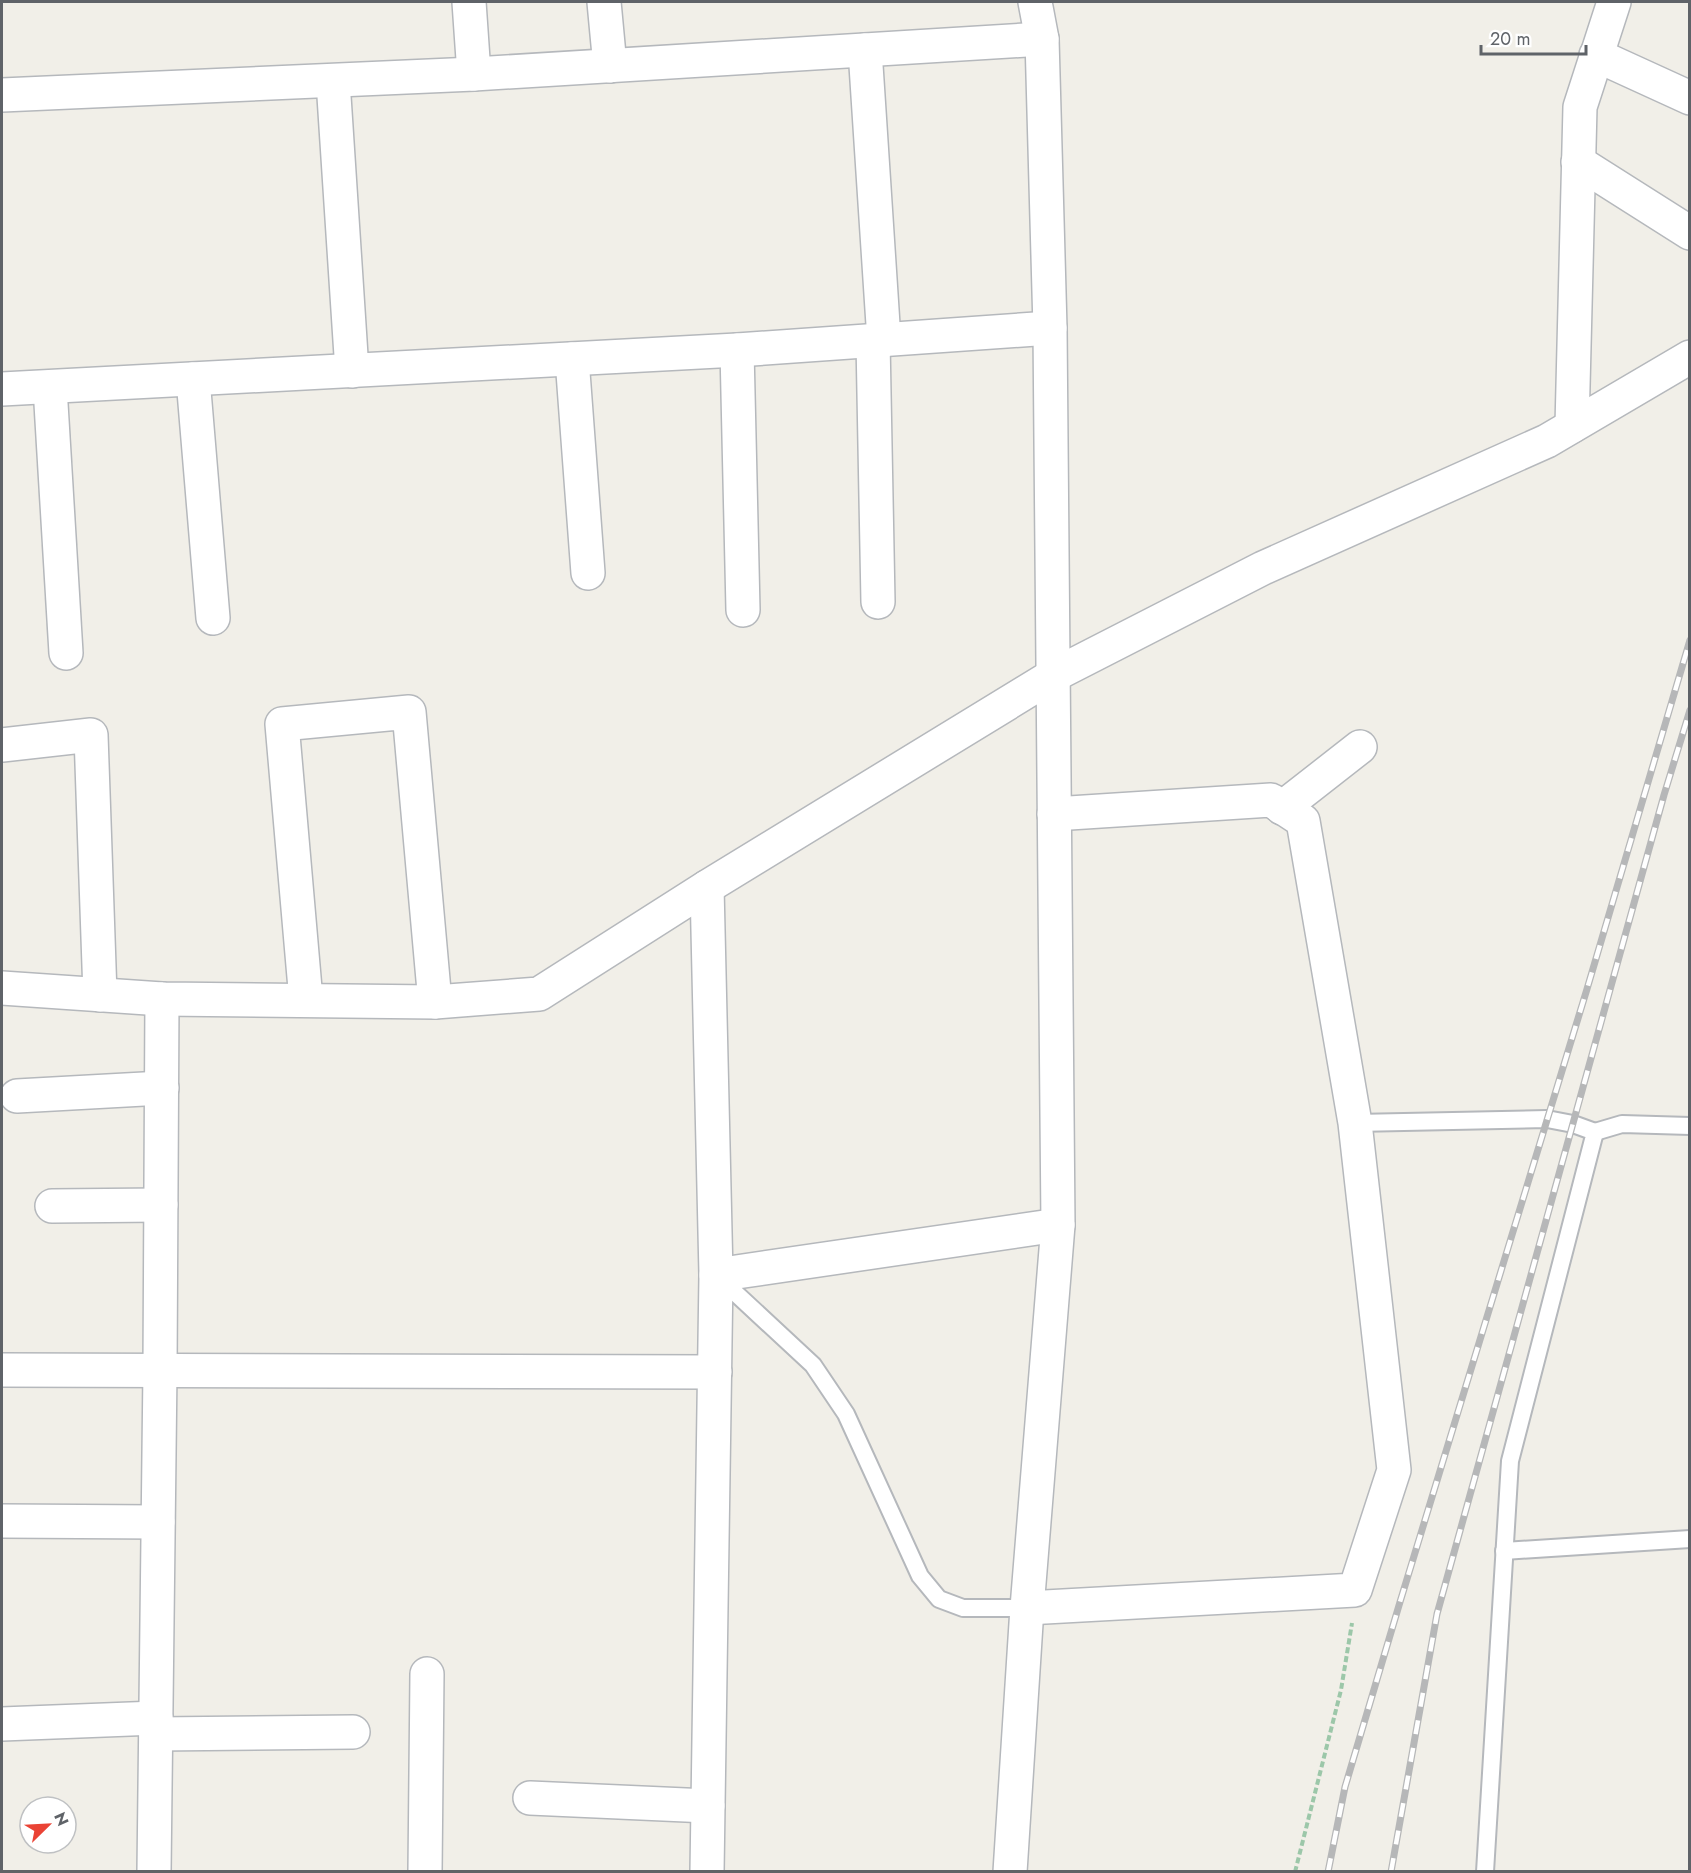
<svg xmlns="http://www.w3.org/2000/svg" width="1691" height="1873" font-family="Jost,sans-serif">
	<rect width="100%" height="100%" fill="#f1efe8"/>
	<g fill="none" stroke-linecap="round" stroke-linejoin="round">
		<defs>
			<g id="lane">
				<path d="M1355,1123L1547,1119L1573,1124L1595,1132L1510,1461L1485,1872"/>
				<path d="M1595,1132L1622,1124L1690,1126"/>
				<path d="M716,1275L813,1365L846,1414L920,1576L939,1599L963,1608H1027"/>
				<path d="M1504,1551L1690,1539"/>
			</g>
			<g id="street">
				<path d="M469,2L474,74"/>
				<path d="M604,2L610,66"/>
				<path d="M865,50L884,340"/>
				<path d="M1596,55L1690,98"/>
				<path d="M333,81L352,371"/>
				<path d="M2,95L474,74L1042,39"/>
				<path d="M1578,162L1690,233"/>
				<path d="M873,341L878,602"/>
				<path d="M737,350L743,610"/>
				<path d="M572,359L588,573"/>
				<path d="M193,379L213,618"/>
				<path d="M50,387L66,653"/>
				<path d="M2,389L737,350L1050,328"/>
				<path d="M1572,426L1580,107L1614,2"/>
				<path d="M2,745L91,735L100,995"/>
				<path d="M1282,808L1360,747"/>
				<path d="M2,988L162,999L435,1002L539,994L707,887L1052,676L1263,568L1547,441L1690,357"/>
				<path d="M306,1000L282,724L409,712L435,1002"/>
				<path d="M17,1096L162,1088"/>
				<path d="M52,1206L161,1205"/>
				<path d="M716,1275L1058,1225"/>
				<path d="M2,1370L715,1372"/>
				<path d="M2,1521L158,1522"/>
				<path d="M1027,1608L1355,1590L1394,1470L1355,1123L1303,821L1271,800L1054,814"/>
				<path d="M2,1724L156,1718"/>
				<path d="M156,1734L353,1732"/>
				<path d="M530,1798L708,1806"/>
				<path d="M154,1872L160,1370L162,999"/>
				<path d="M425,1872L427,1674"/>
				<path d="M707,1872L716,1275L707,887"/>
				<path d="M1010,1872L1027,1608L1058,1225L1050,328L1042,39L1035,2"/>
			</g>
		</defs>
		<!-- lane casing -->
		<use href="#lane" stroke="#b5b8bc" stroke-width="20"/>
		<!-- street casing -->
		<use href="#street" stroke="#b5b8bc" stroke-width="36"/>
		<!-- path -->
		<path stroke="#9cc7a9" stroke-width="4" stroke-dasharray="6 3" stroke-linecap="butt" d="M1295,1872L1341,1690L1352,1623"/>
		<!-- lane -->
		<use href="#lane" stroke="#fff" stroke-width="16"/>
		<!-- street -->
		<use href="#street" stroke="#fff" stroke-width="33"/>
		<defs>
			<g id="rail">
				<path d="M1328,1872L1345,1787L1400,1602L1587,989L1690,640"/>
				<path d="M1391,1872L1437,1614L1664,795L1690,710"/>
			</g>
		</defs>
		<!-- rail casing -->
		<use href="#rail" stroke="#b6b7b8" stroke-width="7"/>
		<!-- rail -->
		<use href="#rail" stroke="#fff" stroke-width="4.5" stroke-dasharray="14" stroke-linecap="butt"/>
	</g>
	<!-- border -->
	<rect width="1691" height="1873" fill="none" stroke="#5f6368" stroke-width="6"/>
	<!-- north arrow -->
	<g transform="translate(48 1825) rotate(66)"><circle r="28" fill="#ffffff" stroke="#bfc1c3" stroke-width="1.5"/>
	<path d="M0-4.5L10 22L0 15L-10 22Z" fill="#ea4335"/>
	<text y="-9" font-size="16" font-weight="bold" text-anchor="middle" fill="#5f6368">N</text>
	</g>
	<!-- scale -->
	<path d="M1481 45v9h105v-9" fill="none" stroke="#5f6368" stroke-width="3"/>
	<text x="1490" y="45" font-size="18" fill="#5f6368" stroke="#ffffff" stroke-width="4.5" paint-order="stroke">20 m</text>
</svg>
